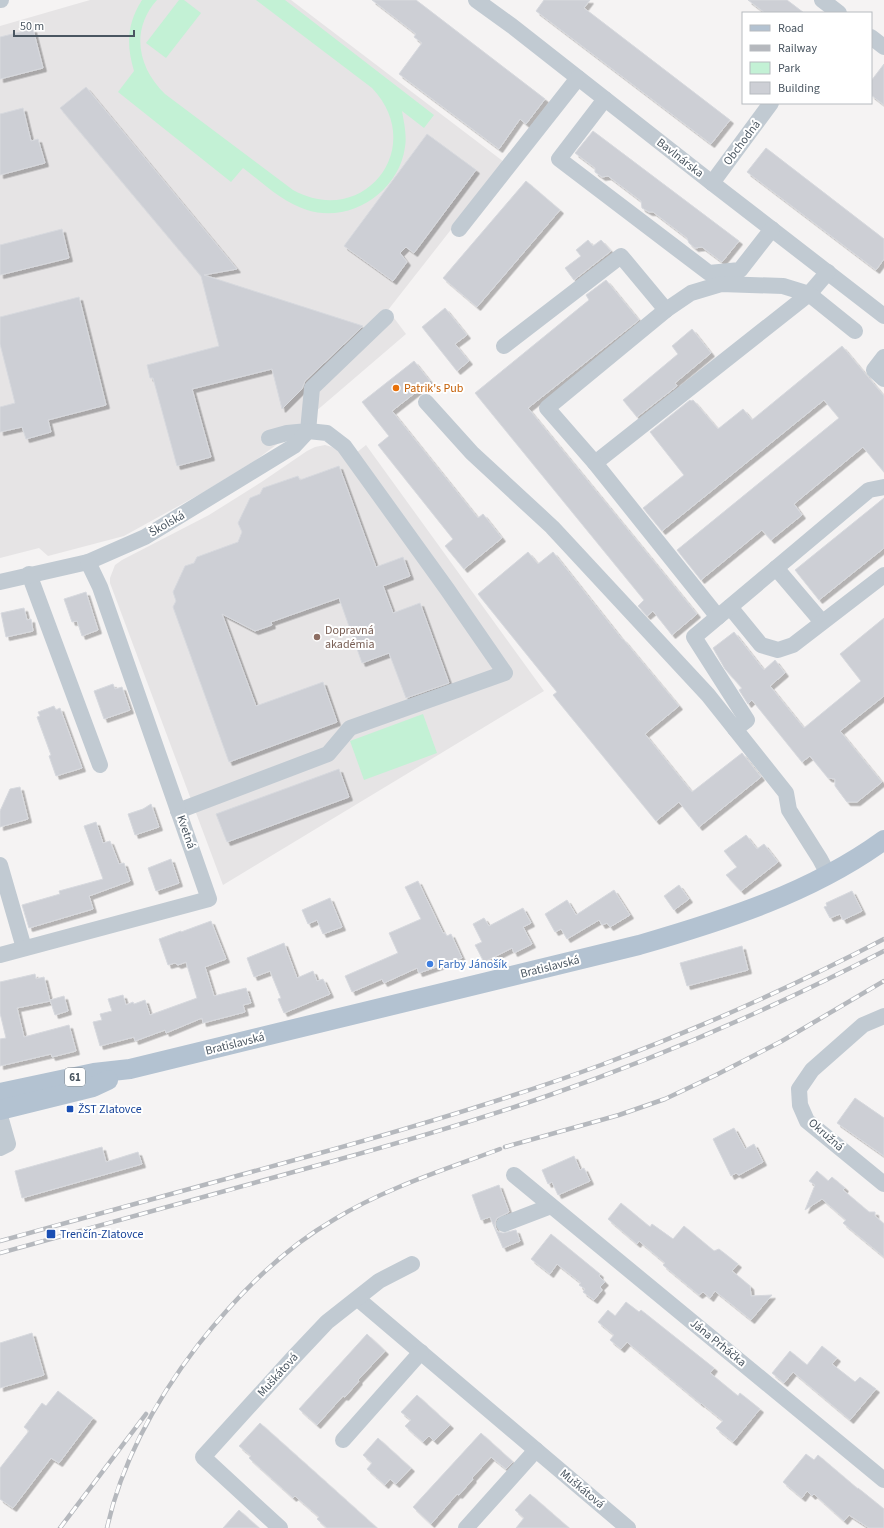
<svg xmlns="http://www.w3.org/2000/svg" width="884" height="1528" font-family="'Source Sans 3',sans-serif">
	<defs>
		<filter id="shadow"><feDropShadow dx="3.5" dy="3.5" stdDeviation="0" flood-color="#0004"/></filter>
	</defs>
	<rect width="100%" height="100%" fill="#f5f3f3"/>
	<!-- education -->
	<g fill="#e6e4e5">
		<path d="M90,0H291L504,162L388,310L406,334L280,442L256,460L202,493L124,536L48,556L39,548L0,558V26Z"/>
		<path d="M325,445L332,447L340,452L346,461L366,445L544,691L223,885L110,583V578L115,565L122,560L209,515L263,481L307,451L315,447Z"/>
	</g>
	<!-- green -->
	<g fill="#c3f1d5">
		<path d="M142,0H157C130,30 138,68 165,94L293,190C364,229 428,147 372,88L256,0H285L434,115L424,128L402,111C404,123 407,135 405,147C399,192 350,224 307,210C283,203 263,183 243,168L231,182L118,92L134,71C126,44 127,24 142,0Z"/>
		<path d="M179,0H184L201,13L166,58L146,43Z"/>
		<path d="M423,714L437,753L364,780L350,741Z"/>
	</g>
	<!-- building -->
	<g fill="#cdcfd5" stroke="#d7d9de" filter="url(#shadow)">
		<path d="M372,0H416L545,99L526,124L520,119L499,149L399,74L422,43L414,37L416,34Z"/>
		<path d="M544,0H590L584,8L730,120L711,144L536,11Z"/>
		<path d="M748,0H787L804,13H765Z"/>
		<path d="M33,29L43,68L0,79V37Z"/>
		<path d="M884,64V105L871,95V81Z"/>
		<path d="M86,87L237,269L204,275L363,326L305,381L302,389L282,409L272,369L192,389L211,457L177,466L153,378H150L147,365L219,346L201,276L60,108Z"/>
		<path d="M23,108L31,141L38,139L45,163L0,175V114Z"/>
		<path d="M593,131L739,241L722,262L702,247L695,248L689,243L687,238L653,212H649L642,208L641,201L608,176L602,177L595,172V168L575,153Z"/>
		<path d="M427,134L476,170L414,253L406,247L400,253L407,262L393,281L344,246Z"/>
		<path d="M766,148L884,239V259L876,270L747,172Z"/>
		<path d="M526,181L560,210L477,307L443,278Z"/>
		<path d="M62,229L69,258L0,275V245Z"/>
		<path d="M588,240L593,246L601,240L611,251L574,280L565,268L581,256L576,250Z"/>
		<path d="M606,280L639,320L528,408L697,614L672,635L653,611L647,616L638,606L644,600L475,393L589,300L586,295Z"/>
		<path d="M79,297L106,405L48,420L51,432L26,439L22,427L0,432V407L15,403L0,344V317Z"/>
		<path d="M445,308L467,335L455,344L469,361L457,371L422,327Z"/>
		<path d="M692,329L711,353L675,383L677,386L637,417L623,400L678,354L672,346Z"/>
		<path d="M842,346L884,396V472L863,447L794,504L802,515L771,540L762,530L701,580L677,550L839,418L824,400L662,531L643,508L684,475L650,432L690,400L691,401L693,400L718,429L743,409L752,420Z"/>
		<path d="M414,361L430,381L392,411L478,518L483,514L502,538L464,569L445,546L453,539L378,445L389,436L362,402Z"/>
		<path d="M339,466L376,567L403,557L410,576L383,586L393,613L420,603L449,683L406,698L389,653L362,663L339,598L271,622L272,625L255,631L222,614L256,706L323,682L337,722L229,762L173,607L176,601L173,592L185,566L194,563L197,557L238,542L242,532L238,523L250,498L260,494L263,488L298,476L300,480Z"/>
		<path d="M884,498V548L819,600L795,570Z"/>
		<path d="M528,552L538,564L553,552L622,639H623L679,706L645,734L692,792L742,753L761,777L699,827L679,802L656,821L553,695L557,692L478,594Z"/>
		<path d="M86,592L98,630L82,636L77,621L72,622L64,599Z"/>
		<path d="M24,608L27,620L31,619L33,631L6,637L1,613Z"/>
		<path d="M884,618V696L840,731L882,782L857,802H847L835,786V779L828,778L810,756L802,762L752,700L748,704L739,690L742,688L725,669L713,648L734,632L764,670L775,660L785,673L770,686L804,728L861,681L840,654Z"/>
		<path d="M113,684L115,689L122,687L130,710L104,719L94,691Z"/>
		<path d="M54,706L56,710L60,708L82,768L56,776L49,756L51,755L37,717L40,716L38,712Z"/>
		<path d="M339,769L349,797L227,842L216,814Z"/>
		<path d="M20,787L28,819L0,827V811L10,789Z"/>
		<path d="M151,804L159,827L135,835L128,814L143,809Z"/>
		<path d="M96,822L103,843L110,841L119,864L124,863L130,881L89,896L93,909L29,928L22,905L60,894L59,891L103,879L84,826Z"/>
		<path d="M746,835L757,849L764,844L778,862L741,891L726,875L737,867L724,851Z"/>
		<path d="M171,859L179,883L156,891L148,868Z"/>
		<path d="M418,881L443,933H445L447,936L451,934L462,958L419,973L417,968L384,983L382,979L352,992L345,976L398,953L389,933L421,919L405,887Z"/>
		<path d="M679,885L689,899L674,910L664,896Z"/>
		<path d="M614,890L630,915L610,927L607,923L602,925L599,920L567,939L561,929L555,932L545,914L567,900L576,915Z"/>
		<path d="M852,891L862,911L843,920L840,914L830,918L824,907L827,906L826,903Z"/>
		<path d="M330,898L342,927L323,934L317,920L308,924L302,910Z"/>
		<path d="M523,908L531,923L523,927L532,944L514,953L512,948L484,962L475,945L482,942L473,924L484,918L489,926Z"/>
		<path d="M211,921L226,959L205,967L214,996L246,988L251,1003L243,1005L245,1012L203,1023L202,1018L166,1033L165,1030L135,1041L134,1037L100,1046L93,1022L102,1020L100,1014L112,1011L108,999L123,995L126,1005L133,1002L134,1004L145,1000L150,1015L197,998L186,962L178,965L175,963L168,965L159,939L181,931V932Z"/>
		<path d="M284,943L297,978L313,971L317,981L323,979L330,994L284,1013L278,999L281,998L270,971L254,977L247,958Z"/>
		<path d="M742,946L748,970L687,986L680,963Z"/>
		<path d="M35,974L36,979L44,977L50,1001L17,1008L24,1037L69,1025L76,1051L52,1057L51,1054L0,1066V1039L6,1038L0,1013V982Z"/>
		<path d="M64,996L68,1011L55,1015L50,1000Z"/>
		<path d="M855,1098L884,1118V1156L837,1123Z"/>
		<path d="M734,1128L745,1149L754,1144L763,1162L739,1175L736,1173L731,1176L713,1139Z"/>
		<path d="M102,1147L106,1162L138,1152L142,1164L22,1198L15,1171Z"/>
		<path d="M574,1156L580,1170L584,1168L590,1181L558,1195L552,1182L548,1184L542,1170Z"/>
		<path d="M817,1171L828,1181L832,1177L845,1188L843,1190L869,1212H875V1216L884,1224V1257L843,1223L846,1220L822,1199L805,1210L815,1185L809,1181Z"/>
		<path d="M499,1185L509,1212L497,1218L495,1222V1227L498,1232L503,1233L516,1230L520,1241L503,1248L490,1217L481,1220L472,1195Z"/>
		<path d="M621,1203L650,1227L652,1224L673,1239L684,1226L714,1251L719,1249L738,1264L732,1271L750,1286L751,1296L772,1295L751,1320L715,1291L710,1298L703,1292L699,1295L663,1265L665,1263L639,1241L637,1244L608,1219Z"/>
		<path d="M551,1234L600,1274L599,1276L605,1282L600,1287L602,1290L594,1300L583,1292L585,1289L579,1285L581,1283L557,1264L550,1274L531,1259Z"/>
		<path d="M626,1302L639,1312L641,1310L714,1368L710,1373L738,1396L740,1393L760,1409L733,1442L716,1428L723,1421L701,1403V1404L627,1342L621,1349L610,1340L614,1335L598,1322L608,1310L615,1316Z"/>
		<path d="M32,1333L44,1375L0,1388V1343Z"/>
		<path d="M367,1334L385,1351L358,1380L359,1381L345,1397L343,1396L317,1425L299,1409Z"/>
		<path d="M822,1346L837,1358L832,1364L855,1382L860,1377L876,1389L850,1420L793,1372L784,1383L772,1373L790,1351L807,1365Z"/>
		<path d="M58,1391L93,1418L59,1463L51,1458L13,1508L0,1499V1468L29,1431L24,1427L42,1403L46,1406Z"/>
		<path d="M417,1395L450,1425L434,1441L429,1436L423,1442L405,1426L411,1420L401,1412Z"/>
		<path d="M260,1423L327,1483L377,1528H327L317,1519L319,1517L295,1496L293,1498L249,1458L251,1456L239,1446Z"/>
		<path d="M481,1433L513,1462L506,1469L491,1457L472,1478L473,1479L459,1495L457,1494L431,1524L413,1507Z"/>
		<path d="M378,1438L411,1468L396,1484L390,1479L385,1485L367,1469L372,1463L363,1455Z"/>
		<path d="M806,1454L814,1460L818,1455L858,1489V1488L884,1509V1528H869L849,1515L844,1521L814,1494L812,1496L807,1491L802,1498L783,1482Z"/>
		<path d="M530,1494L569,1528H516L524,1518L515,1510Z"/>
		<path d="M239,1510L259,1528H223Z"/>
	</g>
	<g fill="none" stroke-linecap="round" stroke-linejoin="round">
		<!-- minor -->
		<g stroke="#c1cad2" stroke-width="16">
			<path d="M0,0H1"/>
			<path d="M476,0L512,26L712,183L884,316"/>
			<path d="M822,0L839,13"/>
			<path d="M871,37L884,47"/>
			<path d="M605,99L559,159L709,273L740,270L772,229"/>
			<path d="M712,183L771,103"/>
			<path d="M459,229L578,78"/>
			<path d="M504,346L621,256L666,310"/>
			<path d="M884,357L874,370L884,379"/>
			<path d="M426,402L472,453L552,527L708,695L786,793L789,810L820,859L828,874"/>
			<path d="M269,438L287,433L308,431L312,388L386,317"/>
			<path d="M595,463L809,294L828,272"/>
			<path d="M776,568L822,622"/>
			<path d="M29,574L100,765"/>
			<path d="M0,582L88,562L145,537L294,446L308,431L327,433L344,446L447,589L505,673L350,728L328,754L178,811"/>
			<path d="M730,607L761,645L778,650L793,645L884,575"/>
			<path d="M718,617L595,463L547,408L666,310L691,293L721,284L783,286L809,294L855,331"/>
			<path d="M735,729L747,720L694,637L869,490L884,487"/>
			<path d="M0,865L24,948"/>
			<path d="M0,955L209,899L100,587L88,562"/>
			<path d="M884,1016L863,1025L812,1070L799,1089L800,1105L807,1121L884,1184"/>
			<path d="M0,1116L8,1144L0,1148"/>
			<path d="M514,1175L884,1480"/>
			<path d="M504,1224L551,1206"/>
			<path d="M358,1299L628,1528"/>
			<path d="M343,1440L421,1352"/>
			<path d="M280,1528L203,1457L293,1358L327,1322L379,1281L412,1264"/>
			<path d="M466,1528L536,1450"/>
		</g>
		<!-- major -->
		<g stroke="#b3c2d1" stroke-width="20">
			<path d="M0,1093L94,1073L130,1069L639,945C725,920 811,893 884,840"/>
			<path d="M0,1110L93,1087L108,1080"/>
		</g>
		<defs>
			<g id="rail">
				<path d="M505,1147L619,1115L665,1099L716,1075L782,1041L884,981"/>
				<path d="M0,1241C104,1212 209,1184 313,1155C410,1128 506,1100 601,1065C698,1029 792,987 884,939"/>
				<path d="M0,1253C103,1224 206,1197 308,1168C389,1146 469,1123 547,1096C663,1056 775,1007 884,951"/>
				<path d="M60,1528L146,1414"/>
				<path d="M107,1528C122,1460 156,1400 198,1345C237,1296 280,1251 335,1219C386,1188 444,1170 500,1149"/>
			</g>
		</defs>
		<!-- rail casing -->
		<use href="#rail" stroke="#b5b8bd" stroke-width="4.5"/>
		<!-- rail -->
		<use href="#rail" stroke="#fff" stroke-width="3" stroke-dasharray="9" stroke-linecap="butt"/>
	</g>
	<!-- markers -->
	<circle fill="#e8710a" stroke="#fff" stroke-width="1.5" cx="396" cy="388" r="4"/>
	<circle fill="#8d6e63" stroke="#fff" stroke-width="1.5" cx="317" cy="637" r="4"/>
	<circle fill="#3f7fe0" stroke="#fff" stroke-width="1.5" cx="430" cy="964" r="4"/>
	<g fill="#1a4fb4" stroke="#fff" stroke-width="1.5">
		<rect x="66" y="1105" width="8" height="8" rx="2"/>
		<rect x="46" y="1229" width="10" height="10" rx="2"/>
	</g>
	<g text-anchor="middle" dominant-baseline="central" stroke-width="4" stroke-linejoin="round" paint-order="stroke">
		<!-- shield labels -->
		<rect fill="#fff" stroke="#808990" stroke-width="1" x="65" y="1068" width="20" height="18" rx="3"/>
		<g font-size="11" font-weight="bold" fill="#4a5661">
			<text x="75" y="1077">61</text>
		</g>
		<!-- street labels -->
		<g font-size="12" fill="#4a5661" stroke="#fff">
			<text transform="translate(742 143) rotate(-53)">Obchodná</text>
			<text transform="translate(680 158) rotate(38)">Bavlnárska</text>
			<text transform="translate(167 524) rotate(-30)">Školská</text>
			<text transform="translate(186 832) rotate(71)">Kvetná</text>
			<text transform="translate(550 967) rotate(-14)">Bratislavská</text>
			<text transform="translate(235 1044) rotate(-14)">Bratislavská</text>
			<text transform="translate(826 1135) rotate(41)">Okružná</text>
			<text transform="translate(718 1343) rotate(39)">Jána Prháčka</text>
			<text transform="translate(278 1375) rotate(-48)">Muškátová</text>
			<text transform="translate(582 1489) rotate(40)">Muškátová</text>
		</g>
		<!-- food labels -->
		<g font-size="12" fill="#c56008" stroke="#fff" text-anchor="start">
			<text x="404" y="388">Patrik's Pub</text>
		</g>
		<!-- education labels -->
		<g font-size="12" fill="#785e54" stroke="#fff" text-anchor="start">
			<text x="325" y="630">Dopravná<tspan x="325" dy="14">akadémia</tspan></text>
		</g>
		<!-- shop labels -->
		<g font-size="12" fill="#366cbe" stroke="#fff" text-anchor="start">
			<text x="438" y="964">Farby Jánošík</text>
		</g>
		<!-- transit labels -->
		<g font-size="12" fill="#164399" stroke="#fff" text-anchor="start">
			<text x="78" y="1109">ŽST Zlatovce</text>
			<text x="60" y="1234">Trenčín-Zlatovce</text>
		</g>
	</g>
	<!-- legend -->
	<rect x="742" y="12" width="130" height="92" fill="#ffffff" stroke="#b7bbc0"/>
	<rect x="750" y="25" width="20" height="6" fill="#b3c2d1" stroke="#b7bbc0"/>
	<text x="778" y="32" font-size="12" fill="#4a5661">Road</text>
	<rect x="750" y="45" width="20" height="6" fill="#b5b8bd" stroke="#b7bbc0"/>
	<text x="778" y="52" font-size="12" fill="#4a5661">Railway</text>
	<rect x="750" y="62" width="20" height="12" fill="#c3f1d5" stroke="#b7bbc0"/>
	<text x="778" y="72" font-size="12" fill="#4a5661">Park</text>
	<rect x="750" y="82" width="20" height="12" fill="#cdcfd5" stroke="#b7bbc0"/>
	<text x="778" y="92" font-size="12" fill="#4a5661">Building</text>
	<!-- scale -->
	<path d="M14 30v6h120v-6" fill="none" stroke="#4a5661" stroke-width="2"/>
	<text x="20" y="30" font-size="12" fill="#4a5661" stroke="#ffffff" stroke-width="3" paint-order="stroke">50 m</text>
</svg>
